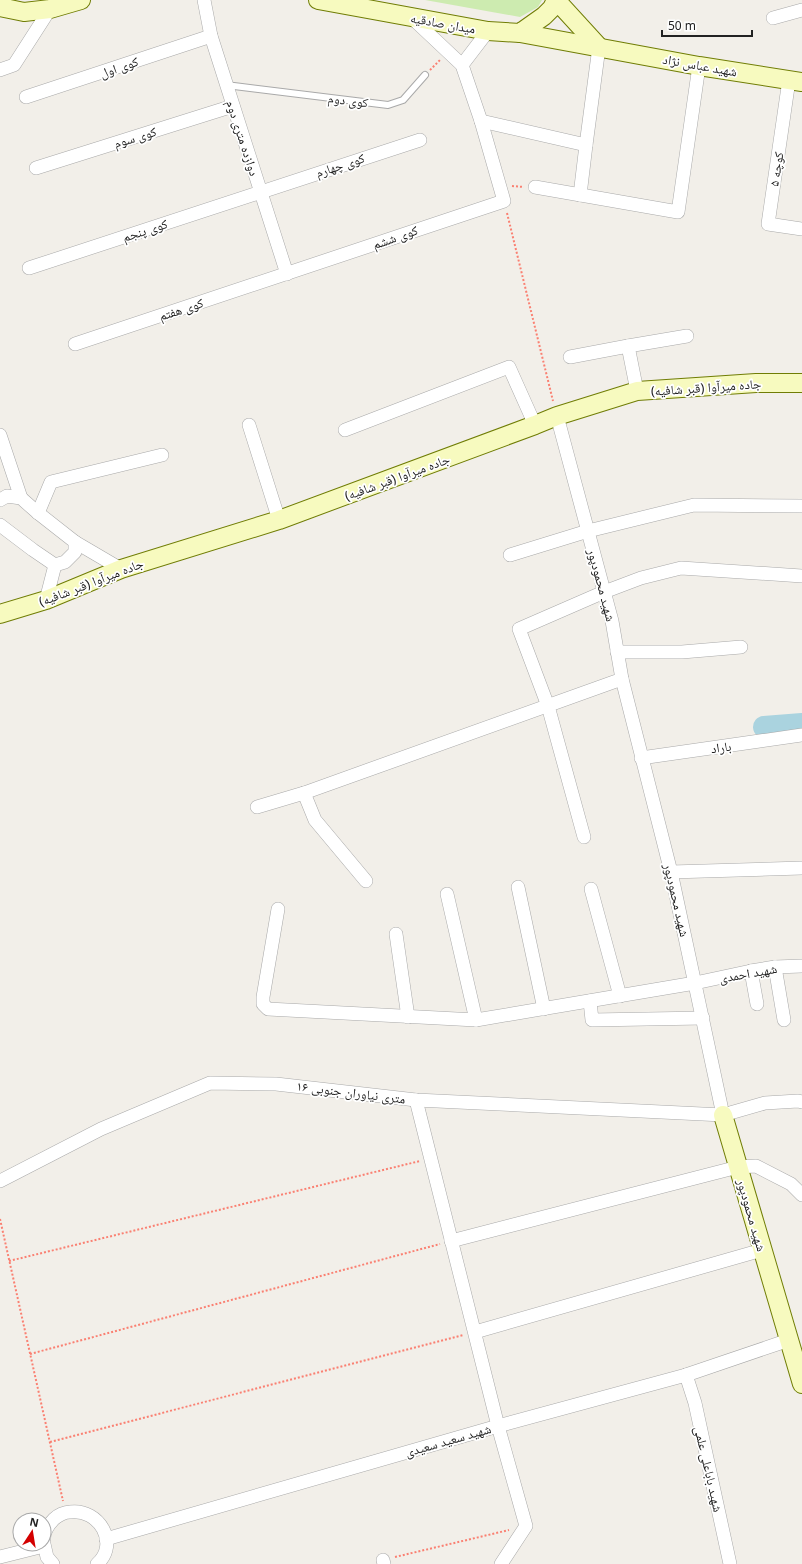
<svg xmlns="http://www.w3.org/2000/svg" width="802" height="1564" font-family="'Noto Sans','Noto Naskh Arabic',sans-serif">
	<rect width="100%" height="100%" fill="#f2efe9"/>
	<!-- grass -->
	<path fill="#cdebb0" d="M425,0H542L538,7L520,17Z"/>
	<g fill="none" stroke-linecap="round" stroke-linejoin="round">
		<!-- river -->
		<path stroke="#aad3df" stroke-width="22" d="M764,727L802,724"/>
		<defs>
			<path id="lane" d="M226,85L388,105L403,100L425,75"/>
			<g id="street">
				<path d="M204,0L211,36L287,274"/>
				<path d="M773,18L802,10"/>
				<path d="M462,65L488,31"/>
				<path d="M0,70L14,65L50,9"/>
				<path d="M789,80L768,224L802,229"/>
				<path d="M26,97L211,36"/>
				<path d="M481,121L586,145L599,47"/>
				<path d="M36,168L233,106"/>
				<path d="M535,187L678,212L699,66"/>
				<path d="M580,195L586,145"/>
				<path d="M29,268L420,140"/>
				<path d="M75,344L504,201L481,121L462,65L411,17"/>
				<path d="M628,346L687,336"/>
				<path d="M570,357L628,346L637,391"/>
				<path d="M557,416L612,621L622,679L671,872L723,1115"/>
				<path d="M249,425L279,520"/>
				<path d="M345,430L509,367L535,425"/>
				<path d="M0,435L21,498"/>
				<path d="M0,500L7,496L21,498L38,513L75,542V552L65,562L55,565L33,550L0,525"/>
				<path d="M38,513L51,482L162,455"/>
				<path d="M75,542L121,569"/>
				<path d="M510,555L588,531L694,505L802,506"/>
				<path d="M46,600L55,565"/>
				<path d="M617,652H682L741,647"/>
				<path d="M641,758L802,735"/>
				<path d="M304,793L315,820L366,881"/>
				<path d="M257,807L304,793L622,679"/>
				<path d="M584,837L548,706L519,629L604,592L641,578L681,568L802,576"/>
				<path d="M671,872L802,868"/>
				<path d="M518,887L544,1009"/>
				<path d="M591,889L620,996"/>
				<path d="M447,894L476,1020"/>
				<path d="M278,909L263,997V1004L268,1009L476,1020L695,983L751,971L775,967L802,966"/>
				<path d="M396,934L408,1017"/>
				<path d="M775,967L784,1020"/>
				<path d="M751,971L757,1004"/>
				<path d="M590,1001L592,1020L703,1018"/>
				<path d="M416,1100L498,1426L526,1526L501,1564"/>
				<path d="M0,1181L101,1129L210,1083L276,1084L416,1100L723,1115L765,1103L798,1101L802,1102"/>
				<path d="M451,1241L738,1167L756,1166L791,1184L802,1195"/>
				<path d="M475,1332L762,1250"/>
				<path d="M686,1375L695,1403L730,1564"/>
				<path d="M44,1538C44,1531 49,1524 54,1519C58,1515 65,1512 70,1512C99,1508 120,1544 97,1564"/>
				<path d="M106,1539L498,1426L686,1375L789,1340"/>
				<path d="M44,1544L47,1557L53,1564"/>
				<path d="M0,1557L44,1546"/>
				<path d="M383,1560L384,1564"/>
			</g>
			<g id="secondary">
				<path d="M318,0L488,31L520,33L544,16L552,8L556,0"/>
				<path d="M556,0L599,47"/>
				<path d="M0,7L24,12L50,9L81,0"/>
				<path d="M520,33L699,66L802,82"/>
				<path d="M0,614L46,600L121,569L279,520L535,425L557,416L637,391L756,383H802"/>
				<path d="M723,1115L802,1384"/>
			</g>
		</defs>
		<!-- lane casing -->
		<use href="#lane" stroke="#a9a9a9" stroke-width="8"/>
		<!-- street casing -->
		<use href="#street" stroke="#a9a9a9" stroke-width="14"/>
		<!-- secondary casing -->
		<use href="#secondary" stroke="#707d05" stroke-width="20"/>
		<!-- path -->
		<g stroke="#fa8072" stroke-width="2" stroke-dasharray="2 2" stroke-linecap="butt">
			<path d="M430,70L440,60"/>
			<path d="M512,186L524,187"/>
			<path d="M507,213L553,401"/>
			<path d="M0,1219L63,1501"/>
			<path d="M9,1261L420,1161"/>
			<path d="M30,1354L440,1244"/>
			<path d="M50,1442L463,1335"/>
			<path d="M395,1557L509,1530"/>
		</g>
		<!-- lane -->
		<use href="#lane" stroke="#fff" stroke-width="6"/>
		<!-- street -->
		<use href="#street" stroke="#fff" stroke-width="13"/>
		<!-- secondary -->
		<use href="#secondary" stroke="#f7fabf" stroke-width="18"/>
	</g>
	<g text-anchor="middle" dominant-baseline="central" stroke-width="3.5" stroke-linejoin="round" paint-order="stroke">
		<!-- street labels -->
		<g font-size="13" fill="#222" stroke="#fff">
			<text transform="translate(443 23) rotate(10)">میدان صادقیه</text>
			<text transform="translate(700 65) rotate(10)">شهید عباس نژاد</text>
			<text transform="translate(119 67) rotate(-19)">کوی اول</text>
			<text transform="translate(348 100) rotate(7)">کوی دوم</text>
			<text transform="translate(135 137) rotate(-17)">کوی سوم</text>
			<text transform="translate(243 138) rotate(72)">دوازده متری دوم</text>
			<text transform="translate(340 165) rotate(-18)">کوی چهارم</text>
			<text transform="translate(776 169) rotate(-81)">کوچه ۵</text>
			<text transform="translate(145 230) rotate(-18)">کوی پنجم</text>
			<text transform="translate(395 237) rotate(-19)">کوی ششم</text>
			<text transform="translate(181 309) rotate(-18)">کوی هفتم</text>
			<text transform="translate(706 387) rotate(-4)">جاده میرآوا (قبر شافیه)</text>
			<text transform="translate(397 477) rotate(-20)">جاده میرآوا (قبر شافیه)</text>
			<text transform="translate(91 582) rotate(-21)">جاده میرآوا (قبر شافیه)</text>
			<text transform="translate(602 585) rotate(75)">شهید محمودپور</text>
			<text transform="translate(721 747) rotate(-8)">باراد</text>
			<text transform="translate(677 900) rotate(77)">شهید محمودپور</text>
			<text transform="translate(748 973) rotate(-10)">شهید احمدی</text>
			<text transform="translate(351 1092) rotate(7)">۱۶ متری نیاوران جنوبی</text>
			<text transform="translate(752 1215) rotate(74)">شهید محمودپور</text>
			<text transform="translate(448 1440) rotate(-16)">شهید سعید سعیدی</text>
			<text transform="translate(709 1469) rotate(77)">شهید باباعلی علمی</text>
		</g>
	</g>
	<!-- north arrow -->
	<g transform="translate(32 1532) rotate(12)"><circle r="19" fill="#ffffff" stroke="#a7a7a7"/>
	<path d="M0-3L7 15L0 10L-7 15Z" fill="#d40000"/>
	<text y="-6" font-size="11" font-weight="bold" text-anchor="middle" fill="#222222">N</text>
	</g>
	<!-- scale -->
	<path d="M662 30v6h90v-6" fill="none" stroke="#222222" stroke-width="2"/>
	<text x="668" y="30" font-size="12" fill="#222222" stroke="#ffffff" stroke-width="3" paint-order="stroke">50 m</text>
</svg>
